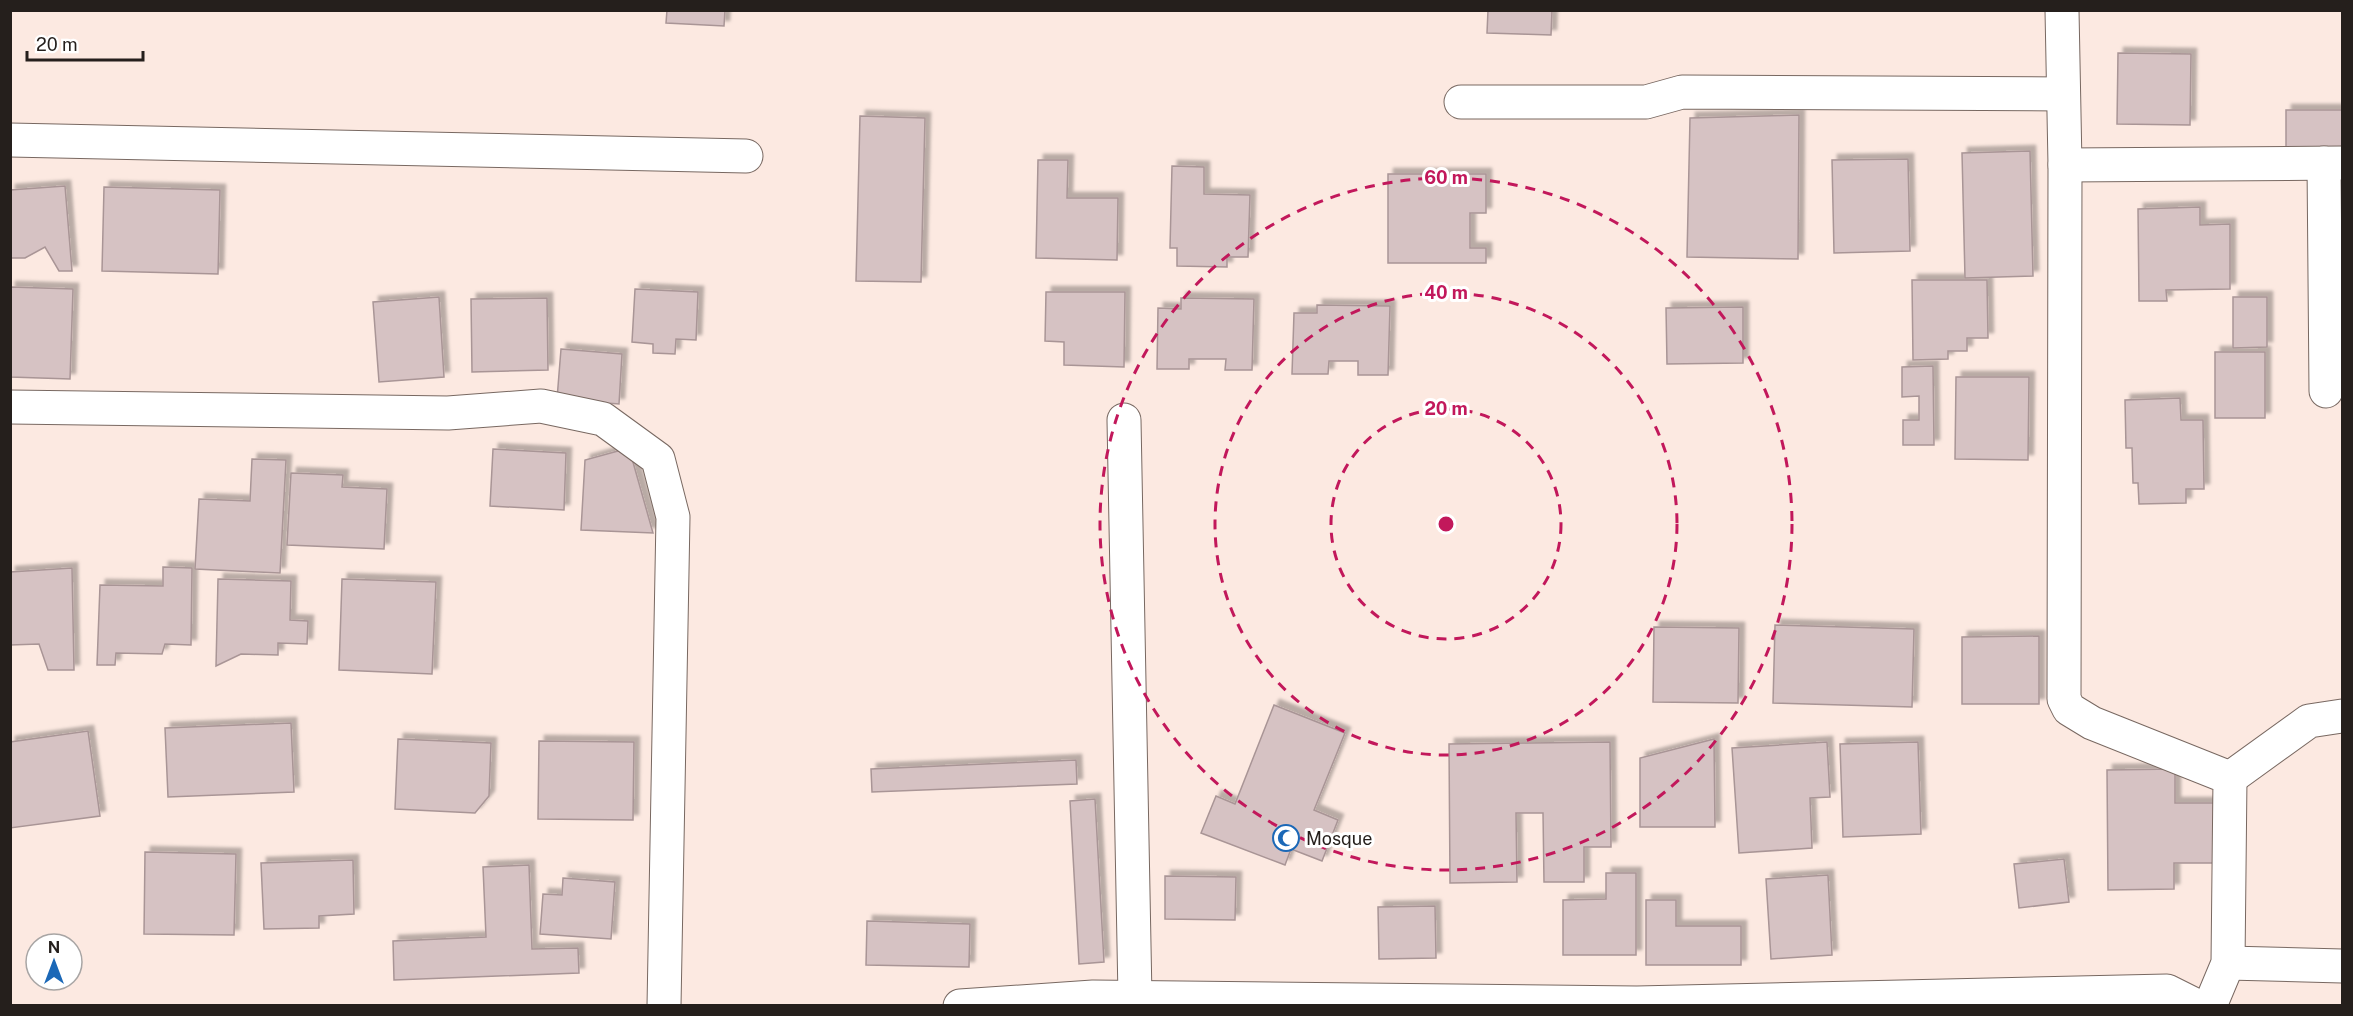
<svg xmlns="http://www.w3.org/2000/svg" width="2353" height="1016" font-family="'Public Sans',sans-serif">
	<defs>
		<filter id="shadow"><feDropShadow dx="5.5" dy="-5.5" stdDeviation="1.5" flood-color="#0004"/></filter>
	</defs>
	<rect width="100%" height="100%" fill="#fce9e1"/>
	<!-- building -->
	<g fill="#d6c2c3" stroke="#a99596" stroke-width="1.5" filter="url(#shadow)">
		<path d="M667,10H725L724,26L666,23Z"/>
		<path d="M1488,10H1552L1551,35L1487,33Z"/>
		<path d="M2118,53L2191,54L2190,125L2117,124Z"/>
		<path d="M2286,110H2342V147L2286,148Z"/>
		<path d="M1799,115L1798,259L1687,257L1690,118Z"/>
		<path d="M860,116L925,118L921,282L856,281Z"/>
		<path d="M2030,151L2033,276L1965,278L1962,153Z"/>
		<path d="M1908,159L1910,251L1834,253L1832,160Z"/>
		<path d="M1038,160H1068L1067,198H1118L1117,260L1036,258Z"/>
		<path d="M1172,166L1204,167V194L1250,195L1248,257H1227V267L1177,266V248H1170Z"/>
		<path d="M1388,174H1486V213H1470V248H1486V263H1388Z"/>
		<path d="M65,186L72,271H59L45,247L25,258H10V190Z"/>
		<path d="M104,187L220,190L218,274L102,271Z"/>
		<path d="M2200,207V225L2230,224V289L2166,290L2167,301H2139L2138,209Z"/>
		<path d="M1912,280H1987L1988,338H1967V351H1948V359L1913,360Z"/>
		<path d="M10,287L73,289L70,379L10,377Z"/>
		<path d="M635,289L698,292L696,340L676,339L675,354L653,353V344L632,342Z"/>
		<path d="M1046,292H1125L1124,367L1064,365V342L1045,341Z"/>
		<path d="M439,297L444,377L379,382L373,302Z"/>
		<path d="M2233,297H2267V347L2233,348Z"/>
		<path d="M547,298L548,370L472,372L471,299Z"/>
		<path d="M1181,298L1254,299L1252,370H1225L1226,359H1189V369H1157L1158,308L1181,309Z"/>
		<path d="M1317,305L1390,306L1388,375H1358V361H1329L1328,374H1292L1294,313H1317Z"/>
		<path d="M1743,307V363L1667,364L1666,308Z"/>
		<path d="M561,349L622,354L619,404L557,399Z"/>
		<rect x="2215" y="352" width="50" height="66"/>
		<path d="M1933,366L1934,445H1903V420H1919V396L1902,397V367Z"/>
		<path d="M1956,377H2029L2028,460L1955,459Z"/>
		<path d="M2180,398L2181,420H2203L2204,489H2186V503L2139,504L2138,483H2133L2132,448H2126L2125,400Z"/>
		<path d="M629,448L653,533L581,530L585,460Z"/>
		<path d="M493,449L566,453L564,510L490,506Z"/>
		<path d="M252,459L286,460L280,573L195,569L199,499L250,501Z"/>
		<path d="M291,473L343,475L342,487L387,489L384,549L287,545Z"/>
		<path d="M163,567L192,568L191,645L165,644L162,654L116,653L115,665H97L100,585L163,586Z"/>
		<path d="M72,568L74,670H48L39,644L10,645V572Z"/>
		<path d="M218,579L291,581L290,620L308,621L307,644L278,643V655L241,654L216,666Z"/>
		<path d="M342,579L436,582L432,674L339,670Z"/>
		<path d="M1775,625L1914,629L1912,707L1773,703Z"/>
		<path d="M1654,627L1739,628L1738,703L1653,702Z"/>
		<path d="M2039,636V704H1962V637Z"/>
		<path d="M1274,705L1345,733L1314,810L1338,820L1322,861L1291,849L1285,865L1201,833L1216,796L1235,804Z"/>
		<path d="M291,723L294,792L168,797L165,728Z"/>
		<path d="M88,731L100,816L10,828V742Z"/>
		<path d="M398,739L491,743L489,796L475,813L395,809Z"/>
		<path d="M1714,739L1715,827H1640V758Z"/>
		<path d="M539,741L634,742L633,820L538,819Z"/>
		<path d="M1610,742L1611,847H1584V882H1544L1543,813H1516L1517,882L1450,883L1449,744Z"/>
		<path d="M1827,742L1830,797L1810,798L1812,848L1739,853L1732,748Z"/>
		<path d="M1918,742L1921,834L1843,837L1840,744Z"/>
		<path d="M1076,760L1077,784L872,792L871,769Z"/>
		<path d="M2175,769V803H2215L2216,863H2174V889L2108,890L2107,770Z"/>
		<path d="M1095,799L1104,962L1079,964L1070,801Z"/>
		<path d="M145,852L236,854L234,935L144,934Z"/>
		<path d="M2064,859L2069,902L2019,908L2014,864Z"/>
		<path d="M353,860L354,914L319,916V928L264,929L261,863Z"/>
		<path d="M529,865L532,949L578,948L579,973L394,980L393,941L486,937L483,867Z"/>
		<path d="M1606,873H1636V955H1563V900L1606,899Z"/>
		<path d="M1828,875L1832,955L1771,959L1766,879Z"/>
		<path d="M1165,876L1236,877L1235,920L1165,919Z"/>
		<path d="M563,878L615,882L611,939L540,934L543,894L562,895Z"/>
		<path d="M1646,900H1676V926H1741V965H1646Z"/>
		<path d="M1435,906L1436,958L1379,959L1378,907Z"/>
		<path d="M867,921L970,924L969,967L866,965Z"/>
	</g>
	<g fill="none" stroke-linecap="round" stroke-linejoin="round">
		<defs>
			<g id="minor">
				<path d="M2062,10L2065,165L2064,699L2069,709L2092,723L2230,778L2228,963L2210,1006"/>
				<path d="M1461,102H1646L1682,92L2063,94"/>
				<path d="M10,140L746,156"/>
				<path d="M2324,163L2326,391"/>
				<path d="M2065,165L2342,163"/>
				<path d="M10,407L448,413L541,406L603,419L658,459L673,517L664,1006"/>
				<path d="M1124,420L1135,997"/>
				<path d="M2230,778L2309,721L2342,716"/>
				<path d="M2228,963L2342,966"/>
				<path d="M960,1006L1093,997L1637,1003L2167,991L2197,1006"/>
			</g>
		</defs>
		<!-- minor casing -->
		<use href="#minor" stroke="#786861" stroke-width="35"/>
		<!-- minor -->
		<use href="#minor" stroke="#fff" stroke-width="33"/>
	</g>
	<!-- distance rings -->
	<g fill="none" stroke="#c2185b" stroke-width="3" stroke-dasharray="10 8">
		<circle cx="1446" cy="524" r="115"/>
		<circle cx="1446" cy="524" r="231"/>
		<circle cx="1446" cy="524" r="346"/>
	</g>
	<!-- icons -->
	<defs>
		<symbol id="mosque-ring" viewBox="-11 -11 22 22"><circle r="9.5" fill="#fff" stroke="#1b68b7" stroke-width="1.5"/><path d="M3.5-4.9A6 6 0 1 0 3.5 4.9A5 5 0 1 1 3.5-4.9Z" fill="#1b68b7"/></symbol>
	</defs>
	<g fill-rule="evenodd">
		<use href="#mosque-ring" x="1271" y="823" width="30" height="30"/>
	</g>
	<g text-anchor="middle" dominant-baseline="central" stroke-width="6" stroke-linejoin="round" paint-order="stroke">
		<!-- poi labels -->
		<g font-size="18" fill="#251f1c" stroke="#fff" text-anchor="start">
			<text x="1306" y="838">Mosque</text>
		</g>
	</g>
	<circle cx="1446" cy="524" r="9" fill="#c2185b" stroke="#fff" stroke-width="3"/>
	<g font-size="18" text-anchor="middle" font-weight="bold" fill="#c2185b" stroke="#fff" stroke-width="6" stroke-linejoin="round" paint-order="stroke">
		<text x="1446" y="184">60 m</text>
		<text x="1446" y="299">40 m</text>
		<text x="1446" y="415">20 m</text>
	</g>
	<!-- border -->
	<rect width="2353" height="1016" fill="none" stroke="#251f1c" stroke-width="24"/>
	<!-- north arrow -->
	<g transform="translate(54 962)"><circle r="28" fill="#ffffff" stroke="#a8a5a4" stroke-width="1.5"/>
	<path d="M0-4.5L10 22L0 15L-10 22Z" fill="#1b68b7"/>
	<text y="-9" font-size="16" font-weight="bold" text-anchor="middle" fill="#251f1c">N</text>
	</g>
	<!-- scale -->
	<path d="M27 51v9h116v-9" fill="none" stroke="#251f1c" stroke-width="3"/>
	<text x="36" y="51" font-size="18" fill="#251f1c" stroke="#ffffff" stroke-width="4.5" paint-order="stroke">20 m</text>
</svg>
